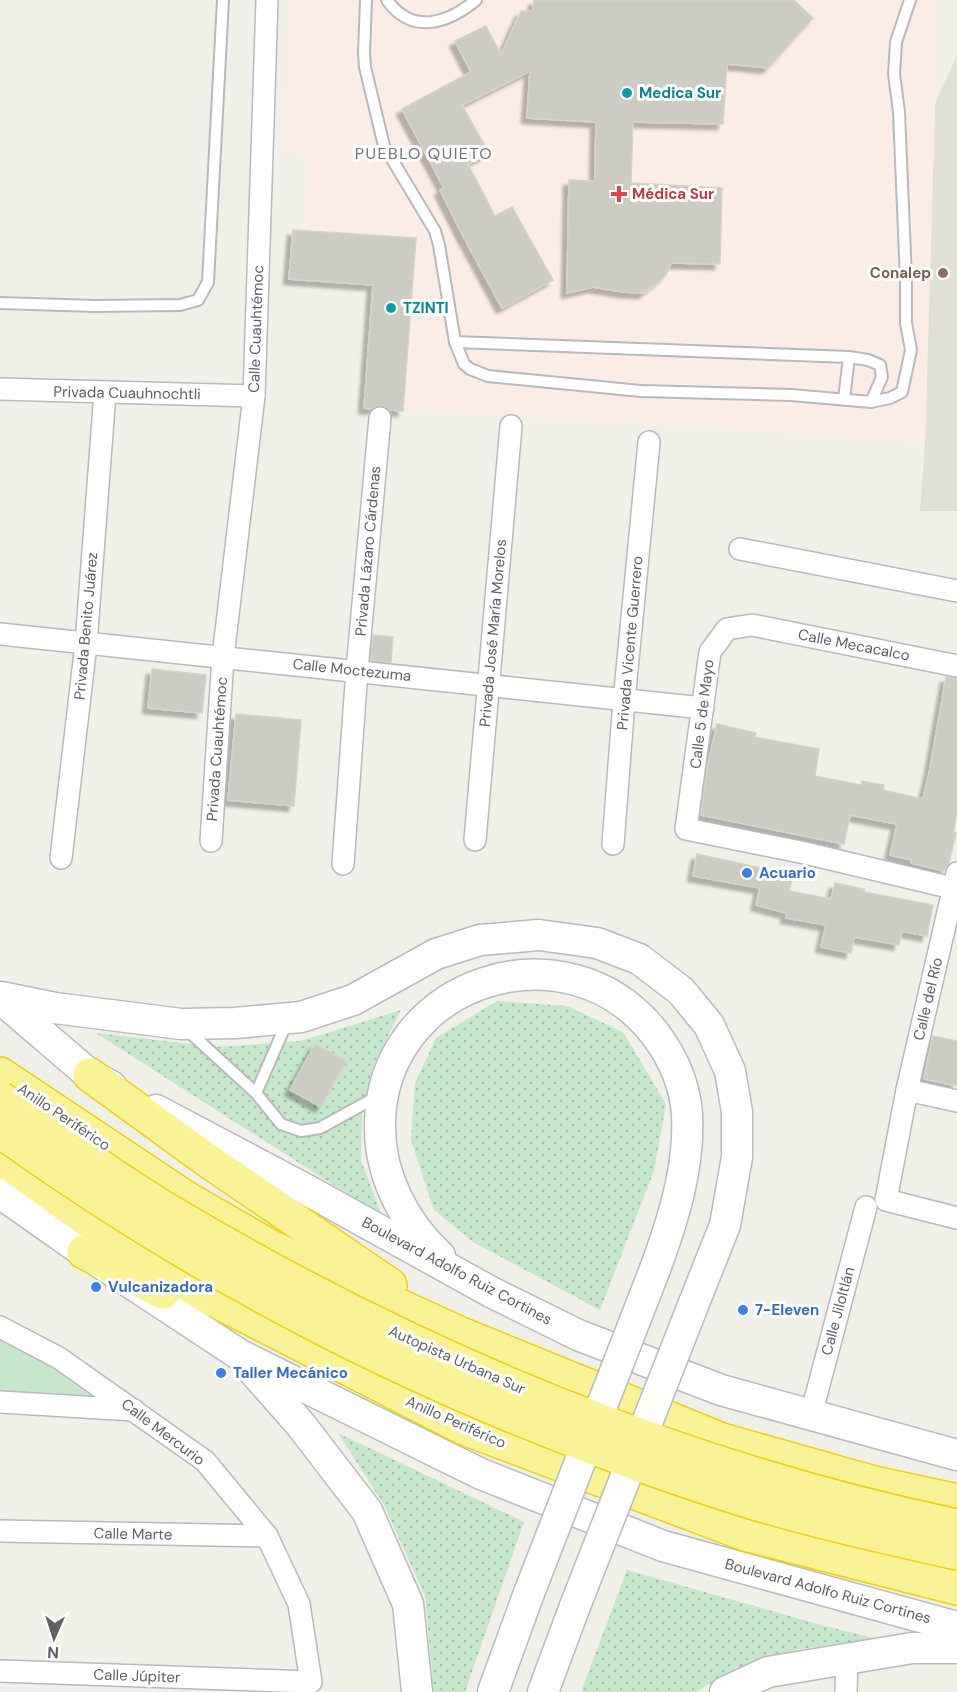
<svg xmlns="http://www.w3.org/2000/svg" width="957" height="1692" font-family="'DM Sans',sans-serif">
	<defs>
		<pattern id="grass-dots" width="8" height="8" patternUnits="userSpaceOnUse" patternTransform="scale(1.5)"><rect width="8" height="8" fill="#c6e7cc"/><path d="M2 2h.1M6 6h.1" fill="none" stroke="#a4bfa9" stroke-width="1.8" stroke-linecap="round"/></pattern>
		<filter id="shadow"><feDropShadow dx="-5.5" dy="5.5" stdDeviation="1.5" flood-color="#0004"/></filter>
	</defs>
	<rect width="100%" height="100%" fill="#f0f0e8"/>
	<!-- education -->
	<path fill="#e0e0d6" d="M957,55V511H920L925,443L935,104Z"/>
	<!-- medical -->
	<path fill="#fbece6" d="M288,0H938L925,443L634,423L403,411L416,239L303,230L308,157L283,151Z"/>
	<!-- grass -->
	<g fill="url(#grass-dots)">
		<path d="M497,1001L567,1006L623,1032L666,1104L654,1171L600,1310L473,1242L434,1210L411,1140L415,1083L436,1038Z"/>
		<path d="M401,1010L375,1062L362,1113L361,1160L382,1216L96,1033L217,1047L301,1041Z"/>
		<path d="M338,1433L524,1522L465,1692H431L432,1672L425,1596L384,1505Z"/>
		<path d="M627,1570L825,1626L877,1639L800,1649L736,1668L696,1692H581Z"/>
	</g>
	<!-- green -->
	<path fill="#c6e7cc" d="M0,1327L135,1410L0,1402Z"/>
	<!-- building -->
	<g fill="#cccbc4" stroke="#d5d3c6" stroke-width="1.5" filter="url(#shadow)">
		<path d="M534,0H794L813,18L768,68L727,64L723,124L633,122L631,183L722,188L720,264L671,263L666,275L644,293L623,292L593,287L567,293L569,180L595,181L596,122L527,118L530,71L462,105L489,153L468,164L495,216L512,207L553,280L502,308L462,234L440,190L444,188L402,109L471,72L455,41L486,26L501,55L521,11H533Z"/>
		<path d="M293,230L416,238L403,411L390,410L381,405L372,409L364,408L373,285L289,279Z"/>
		<path d="M373,635L393,637L391,662L371,660Z"/>
		<path d="M152,669L206,675L202,713L148,708Z"/>
		<path d="M946,677L957,678V811L953,833H956L949,863L944,871L911,863L912,860L890,855L897,824L850,815L844,844L701,815L707,769L717,724L756,733L754,737L819,749L815,776L861,785L862,781L884,785L883,790L923,799L929,774Z"/>
		<path d="M236,714L301,720L294,806L228,800Z"/>
		<path d="M697,854L793,875L789,891L831,899L835,883L864,889V892L933,905L927,936L902,931L899,945L854,937L851,953L821,947L826,925L786,918L787,913L756,905L760,888L693,876Z"/>
		<path d="M933,1036L957,1041V1086L924,1079Z"/>
		<path d="M315,1044L346,1061L321,1107L290,1090Z"/>
	</g>
	<g fill="none" stroke-linecap="round" stroke-linejoin="round">
		<defs>
			<g id="lane">
				<path d="M366,0L364,53L365,67L384,146L435,231L439,245L455,342L464,364L470,369L488,376L641,391L791,395L871,402L890,398L902,392L911,350L906,323V279L899,112L894,74L896,42L910,0"/>
				<path d="M387,0C412,35 447,24 476,0"/>
				<path d="M0,303L95,306L180,305L198,300L208,282L223,0"/>
				<path d="M455,342L849,357L868,360L880,365L882,377L871,402"/>
				<path d="M844,399L849,357"/>
				<path d="M187,1030L256,1093L281,1124L301,1131L320,1128L380,1095"/>
				<path d="M256,1093L287,1022"/>
			</g>
			<g id="street">
				<path d="M0,389L254,396"/>
				<path d="M740,549L957,591"/>
				<path d="M0,634L703,708"/>
				<path d="M957,666L752,625L727,629L710,652L686,829L805,853L957,889"/>
				<path d="M475,840L511,426"/>
				<path d="M211,841L223,657L254,396L267,0"/>
				<path d="M613,844L624,701L649,442"/>
				<path d="M61,858L86,644L105,393"/>
				<path d="M343,864L357,670L380,418"/>
				<path d="M957,873L907,1090L886,1200L957,1218"/>
				<path d="M907,1090L957,1101"/>
				<path d="M0,1327L59,1358L205,1461L267,1536L299,1604L311,1682L0,1671"/>
				<path d="M0,1402L134,1410"/>
				<path d="M811,1415L866,1207"/>
				<path d="M0,1531L267,1536"/>
				<path d="M846,1692L847,1659"/>
			</g>
			<g id="secondary">
				<path d="M1,997L55,1008L181,1024L235,1023L301,1017L353,1000L436,954L480,940L539,935L597,943L639,959L681,991L709,1025L730,1071L737,1112V1157L725,1225L694,1303"/>
				<path d="M0,998L90,1075L111,1086"/>
				<path d="M156,1110L307,1190L491,1292L578,1335L721,1390L957,1455"/>
				<path d="M0,1193L84,1252L240,1355L481,1474L663,1546L957,1627"/>
				<path d="M440,1256C405,1224 380,1176 380,1128C378,981 568,919 656,1035C673,1058 685,1086 687,1114C690,1167 673,1220 655,1269"/>
				<path d="M249,1366L301,1425L367,1511L408,1604L417,1692"/>
				<path d="M493,1692L529,1593"/>
				<path d="M543,1692L575,1606"/>
				<path d="M725,1692L768,1672L912,1648H957"/>
			</g>
			<g id="highway">
				<path d="M0,1074L186,1198L271,1247L461,1334L722,1440L874,1483L957,1501"/>
				<path d="M90,1075L204,1158L390,1285"/>
				<path d="M0,1157L68,1206L152,1263L207,1296L464,1428L745,1534L957,1588"/>
				<path d="M84,1252L163,1292"/>
			</g>
		</defs>
		<!-- lane casing -->
		<use href="#lane" stroke="#b8b9bd" stroke-width="14"/>
		<!-- street casing -->
		<use href="#street" stroke="#b8b9bd" stroke-width="24"/>
		<!-- secondary casing -->
		<use href="#secondary" stroke="#b9bac0" stroke-width="33"/>
		<!-- highway casing -->
		<use href="#highway" stroke="#f0d109" stroke-width="36"/>
		<!-- lane -->
		<use href="#lane" stroke="#fff" stroke-width="10"/>
		<!-- street -->
		<use href="#street" stroke="#fff" stroke-width="21"/>
		<!-- secondary -->
		<use href="#secondary" stroke="#fff" stroke-width="30"/>
		<!-- highway -->
		<use href="#highway" stroke="#f9f296" stroke-width="33"/>
		<defs>
			<g id="secondary-bridge">
				<path d="M529,1593L655,1269"/>
				<path d="M575,1606L694,1303"/>
			</g>
			<g id="highway-bridge">
				<path d="M0,1098C60,1138 119,1182 181,1218C421,1360 684,1469 957,1526"/>
				<path d="M0,1131C191,1268 400,1378 621,1458C671,1476 721,1494 772,1508C833,1526 895,1539 957,1553"/>
			</g>
		</defs>
		<!-- secondary-bridge casing -->
		<use href="#secondary-bridge" stroke="#b9bac0" stroke-width="33" stroke-linecap="butt"/>
		<!-- highway-bridge casing -->
		<use href="#highway-bridge" stroke="#f0d109" stroke-width="36" stroke-linecap="butt"/>
		<!-- secondary-bridge -->
		<use href="#secondary-bridge" stroke="#fff" stroke-width="30"/>
		<!-- highway-bridge -->
		<use href="#highway-bridge" stroke="#f9f296" stroke-width="33"/>
	</g>
	<!-- markers -->
	<g fill="#0f9aa8" stroke="#fff" stroke-width="2">
		<circle cx="627" cy="93" r="6"/>
		<circle cx="391" cy="308" r="6"/>
	</g>
	<path fill="#e0444e" stroke="#fff" stroke-width="2" d="M616 185h6v6h6v6h-6v6h-6v-6h-6v-6h6z"/>
	<circle fill="#8d6e63" stroke="#fff" stroke-width="2" cx="943" cy="273" r="6"/>
	<g fill="#3f7fe0" stroke="#fff" stroke-width="2">
		<circle cx="747" cy="873" r="6"/>
		<circle cx="96" cy="1287" r="6"/>
		<circle cx="743" cy="1310" r="6"/>
		<circle cx="221" cy="1373" r="6"/>
	</g>
	<g text-anchor="middle" dominant-baseline="central" stroke-width="6" stroke-linejoin="round" paint-order="stroke">
		<!-- culture labels -->
		<g font-size="15" font-weight="bold" fill="#0d838f" stroke="#fff" text-anchor="start">
			<text x="639" y="93">Medica Sur</text>
			<text x="403" y="308">TZINTI</text>
		</g>
		<!-- health labels -->
		<g font-size="15" font-weight="bold" fill="#be3a42" stroke="#fff" text-anchor="start">
			<text x="632" y="194">Médica Sur</text>
		</g>
		<!-- education labels -->
		<g font-size="15" font-weight="bold" fill="#785e54" stroke="#fff" text-anchor="end">
			<text x="931" y="273">Conalep</text>
		</g>
		<!-- street labels -->
		<g font-size="15" fill="#5f6167" stroke="#fff">
			<text transform="translate(256 329) rotate(-88)">Calle Cuauhtémoc</text>
			<text transform="translate(127 393) rotate(1)">Privada Cuauhnochtli</text>
			<text transform="translate(368 551) rotate(-85)">Privada Lázaro Cárdenas</text>
			<text transform="translate(86 626) rotate(-85)">Privada Benito Juárez</text>
			<text transform="translate(493 633) rotate(-85)">Privada José María Morelos</text>
			<text transform="translate(630 643) rotate(-85)">Privada Vicente Guerrero</text>
			<text transform="translate(854 645) rotate(11)">Calle Mecacalco</text>
			<text transform="translate(352 670) rotate(6)">Calle Moctezuma</text>
			<text transform="translate(702 714) rotate(-83)">Calle 5 de Mayo</text>
			<text transform="translate(217 749) rotate(-86)">Privada Cuauhtémoc</text>
			<text transform="translate(928 999) rotate(-77)">Calle del Río</text>
			<text transform="translate(64 1117) rotate(34)">Anillo Periférico</text>
			<text transform="translate(457 1271) rotate(28)">Boulevard Adolfo Ruiz Cortines</text>
			<text transform="translate(838 1311) rotate(-75)">Calle Jiloltlán</text>
			<text transform="translate(457 1360) rotate(24)">Autopista Urbana Sur</text>
			<text transform="translate(456 1422) rotate(24)">Anillo Periférico</text>
			<text transform="translate(163 1432) rotate(37)">Calle Mercurio</text>
			<text transform="translate(133 1534) rotate(1)">Calle Marte</text>
			<text transform="translate(828 1591) rotate(15)">Boulevard Adolfo Ruiz Cortines</text>
			<text transform="translate(137 1676) rotate(2)">Calle Júpiter</text>
		</g>
		<!-- shop labels -->
		<g font-size="15" font-weight="bold" fill="#366cbe" stroke="#fff" text-anchor="start">
			<text x="759" y="873">Acuario</text>
			<text x="108" y="1287">Vulcanizadora</text>
			<text x="755" y="1310">7-Eleven</text>
			<text x="233" y="1373">Taller Mecánico</text>
		</g>
		<!-- neighbourhood labels -->
		<g font-size="16" letter-spacing="1.5" fill="#707379" stroke="#fff">
			<text x="424" y="153">PUEBLO QUIETO</text>
		</g>
	</g>
	<!-- north arrow -->
	<g transform="translate(54 1638) rotate(183)" stroke="#ffffff" stroke-width="4.5" paint-order="stroke">
	<path d="M0-4.5L10 22L0 15L-10 22Z" fill="#5f6167"/>
	<text y="-9" font-size="16" font-weight="bold" text-anchor="middle" fill="#5f6167">N</text>
	</g>
</svg>
